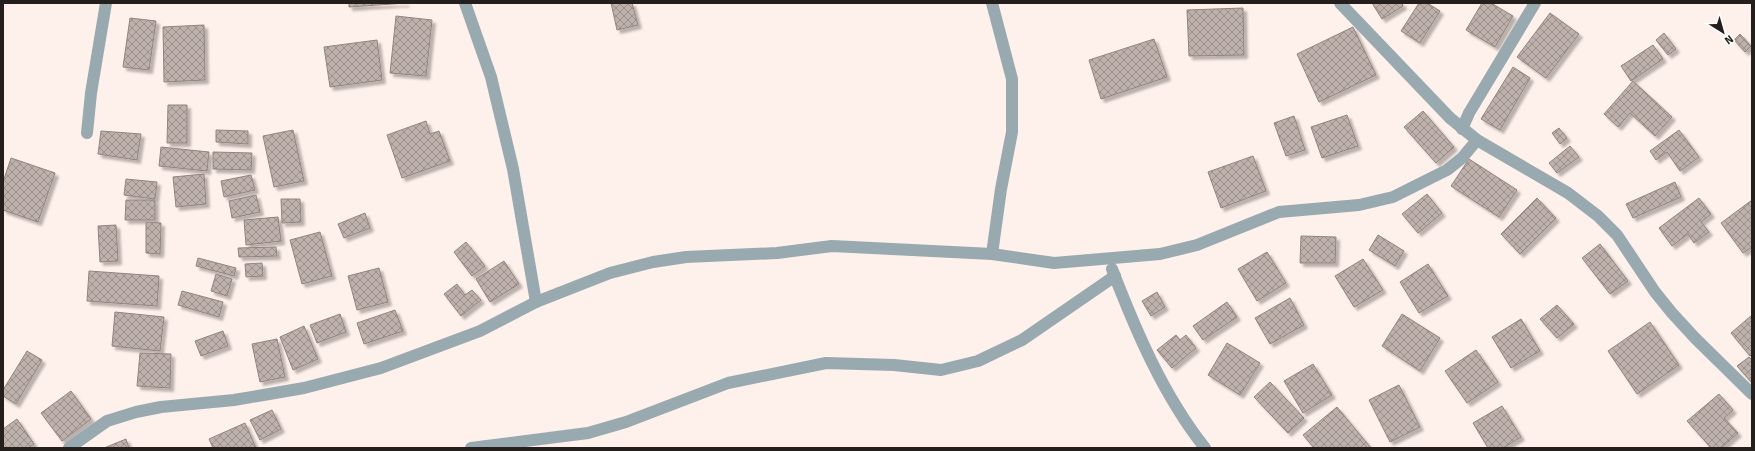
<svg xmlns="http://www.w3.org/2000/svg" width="1755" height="451" font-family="Signika,sans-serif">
	<defs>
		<pattern id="building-cross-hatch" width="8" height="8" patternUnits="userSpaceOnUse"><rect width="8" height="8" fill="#beb0aa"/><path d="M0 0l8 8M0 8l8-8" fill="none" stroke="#9a8f8a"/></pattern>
		<filter id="shadow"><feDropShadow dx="3.5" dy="3.5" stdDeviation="1" flood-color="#0004"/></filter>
	</defs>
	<rect width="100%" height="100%" fill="#fef0ea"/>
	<!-- building -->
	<g fill="url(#building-cross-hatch)" stroke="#91847f" filter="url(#shadow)">
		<path d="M349,3H406L349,7Z"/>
		<path d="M611,3H632L638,25L617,30Z"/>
		<path d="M1372,3H1402L1403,6L1382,19Z"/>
		<path d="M1419,3H1427L1440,11L1420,43L1401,31Z"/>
		<path d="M1482,3H1491L1513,16L1495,47L1466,30Z"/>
		<path d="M1243,8L1244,55L1189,56L1187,10Z"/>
		<path d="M1550,13L1579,34L1546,78L1517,57Z"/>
		<path d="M396,16L432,20L426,76L390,73Z"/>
		<path d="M130,18L156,21L149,70L123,67Z"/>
		<path d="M204,25L205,80L164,82L163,27Z"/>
		<path d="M1353,27L1376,75L1319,102L1297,54Z"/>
		<path d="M1664,33L1676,49L1668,55L1656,40Z"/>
		<path d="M1740,34L1751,46L1745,52L1734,40Z"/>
		<path d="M1154,39L1167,77L1101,99L1089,60Z"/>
		<path d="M377,40L382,80L330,87L324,47Z"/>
		<path d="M1653,45L1663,59L1631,81L1621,66Z"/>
		<path d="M1513,67L1530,78L1500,130L1481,119Z"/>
		<path d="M1633,81L1672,117L1655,136L1630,113L1618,127L1604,114Z"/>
		<path d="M168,105H187V143H167Z"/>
		<path d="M1423,111L1454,147L1436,163L1404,127Z"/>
		<path d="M1347,115L1358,146L1322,158L1311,127Z"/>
		<path d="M1294,116L1305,150L1286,156L1274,123Z"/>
		<path d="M426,121L430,134L439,131L450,161L402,178L387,135Z"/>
		<path d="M1559,128L1567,138L1560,144L1552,133Z"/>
		<path d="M216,130L248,131V144L216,142Z"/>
		<path d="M293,130L304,181L274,187L263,136Z"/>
		<path d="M1679,130L1699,157L1680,171L1667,152L1656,160L1650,151Z"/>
		<path d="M101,131L141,134L137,160L98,154Z"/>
		<path d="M1570,146L1579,157L1557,173L1549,163Z"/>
		<path d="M161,147L209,152L207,171L159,166Z"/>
		<path d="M213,152L252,153L251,170L213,169Z"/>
		<path d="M1253,156L1266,191L1221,208L1208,172Z"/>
		<path d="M11,158L55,173L38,222L3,210V182Z"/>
		<path d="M1469,159L1517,190L1499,217L1451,186Z"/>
		<path d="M204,174L206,204L176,207L173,177Z"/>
		<path d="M251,175L255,190L224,197L221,181Z"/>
		<path d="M126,179L157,182L155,199L124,195Z"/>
		<path d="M1675,182L1681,197L1633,218L1626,204Z"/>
		<path d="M1427,194L1442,213L1418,233L1402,214Z"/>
		<path d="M256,195L260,212L232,218L229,201Z"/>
		<path d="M1537,198L1556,218L1520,254L1501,234Z"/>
		<path d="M1699,198L1711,214L1701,222L1709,232L1694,243L1688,234L1672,246L1659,228Z"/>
		<path d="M281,199H300L301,222L282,223Z"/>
		<path d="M126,200H155V220H125Z"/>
		<path d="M1752,200V247L1743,253L1721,223Z"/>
		<path d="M365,213L370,228L344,238L338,224Z"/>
		<path d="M278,217L281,241L246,245L244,220Z"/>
		<path d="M146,222L161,223L160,254L146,253Z"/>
		<path d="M116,225L118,261L100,262L98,226Z"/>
		<path d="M320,232L332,276L302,284L290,240Z"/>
		<path d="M1378,235L1404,251L1395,266L1369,250Z"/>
		<path d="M1301,236L1336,237L1335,263H1300Z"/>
		<path d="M466,242L485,266L472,276L454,252Z"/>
		<path d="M1600,244L1628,281L1610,294L1582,258Z"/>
		<path d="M276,247L277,256L239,257L238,248Z"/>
		<path d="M1267,252L1286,283L1257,301L1238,269Z"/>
		<path d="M198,258L236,268L234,276L196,266Z"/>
		<path d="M1363,259L1383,290L1354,307L1335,276Z"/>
		<path d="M504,261L519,284L490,302L476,279Z"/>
		<path d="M262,263L263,276L246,277L245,264Z"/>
		<path d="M1428,264L1448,296L1419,313L1400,282Z"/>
		<path d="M379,268L388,302L357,310L348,276Z"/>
		<path d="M89,271L159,276L157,306L87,301Z"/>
		<path d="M216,274L232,279L227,296L211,291Z"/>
		<path d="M457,284L465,295L472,290L481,300L461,316L444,294Z"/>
		<path d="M182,291L223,302L219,317L178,305Z"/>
		<path d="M1157,292L1165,307L1151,316L1142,301Z"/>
		<path d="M1290,298L1304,325L1270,344L1255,318Z"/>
		<path d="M1227,302L1237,317L1203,340L1193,326Z"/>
		<path d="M1557,305L1574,324L1557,338L1540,319Z"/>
		<path d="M395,310L403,331L364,344L357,323Z"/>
		<path d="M115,312L164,317L160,351L112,346Z"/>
		<path d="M340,314L346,332L317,343L310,325Z"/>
		<path d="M1402,314L1440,338L1420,371L1382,346Z"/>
		<path d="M1752,315V354L1750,356L1731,333Z"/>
		<path d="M1521,319L1540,351L1511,368L1492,337Z"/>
		<path d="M1650,322L1679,365L1637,394L1608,351Z"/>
		<path d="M304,326L318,359L293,370L280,337Z"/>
		<path d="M223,331L228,346L201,356L195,341Z"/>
		<path d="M1176,335L1180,340L1186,335L1196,348L1172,368L1157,350Z"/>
		<path d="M277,339L285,377L260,382L252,344Z"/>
		<path d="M1227,343L1260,363L1240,395L1208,375Z"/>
		<path d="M1476,350L1498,382L1467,403L1445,371Z"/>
		<path d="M27,351L42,360L16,404L3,396V390Z"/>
		<path d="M140,353L171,354L170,388L137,386Z"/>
		<path d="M1749,357L1752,360V383L1737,366Z"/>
		<path d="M1313,364L1332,395L1303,413L1284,381Z"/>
		<path d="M1270,382L1304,418L1288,433L1254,397Z"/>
		<path d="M1399,385L1420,427L1390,442L1369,400Z"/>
		<path d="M71,391L91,419L62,441L41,413Z"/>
		<path d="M1719,394L1733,410L1724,418L1738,433L1721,448H1711L1687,421Z"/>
		<path d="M1502,406L1521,437L1503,448H1488L1473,423Z"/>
		<path d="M1337,407L1371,448H1314L1303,435Z"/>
		<path d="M272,410L281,429L260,440L250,420Z"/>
		<path d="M17,419L34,444L28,448H3V429Z"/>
		<path d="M245,423L256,448H213L209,439Z"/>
		<path d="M126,439L129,448H104Z"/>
	</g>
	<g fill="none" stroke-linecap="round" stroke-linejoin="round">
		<!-- street -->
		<g stroke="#98a9b0" stroke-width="12">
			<path d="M465,3L491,77L513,169L536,302"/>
			<path d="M1340,3L1450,118L1477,140L1568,193L1598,216L1617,235L1655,292L1672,313L1695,338L1752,394"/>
			<path d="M1462,129L1469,113L1535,3"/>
			<path d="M87,133L91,93L106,3"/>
			<path d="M992,254L1001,189L1012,132V79L992,3"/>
			<path d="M1112,269C1136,331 1163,395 1205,448"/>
			<path d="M69,448L107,421L136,412L161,407L234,400L304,388L381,368L480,331L536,302L610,273L653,262L686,257L777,253L832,246L992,254L1054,263L1160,254L1197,245L1279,212L1359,205L1393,197L1447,170L1462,158L1477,140"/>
			<path d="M471,448L588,433L626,422L728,383L826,363L894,365L941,370L978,361L1022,340L1115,276"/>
		</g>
	</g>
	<!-- border -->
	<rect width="1755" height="451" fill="none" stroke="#241f1d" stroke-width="8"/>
	<!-- north arrow -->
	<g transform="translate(1723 32) rotate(143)" stroke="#ffffff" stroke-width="3" paint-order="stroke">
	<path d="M0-3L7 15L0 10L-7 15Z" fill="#241f1d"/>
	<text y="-6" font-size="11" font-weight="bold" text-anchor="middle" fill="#241f1d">N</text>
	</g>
</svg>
